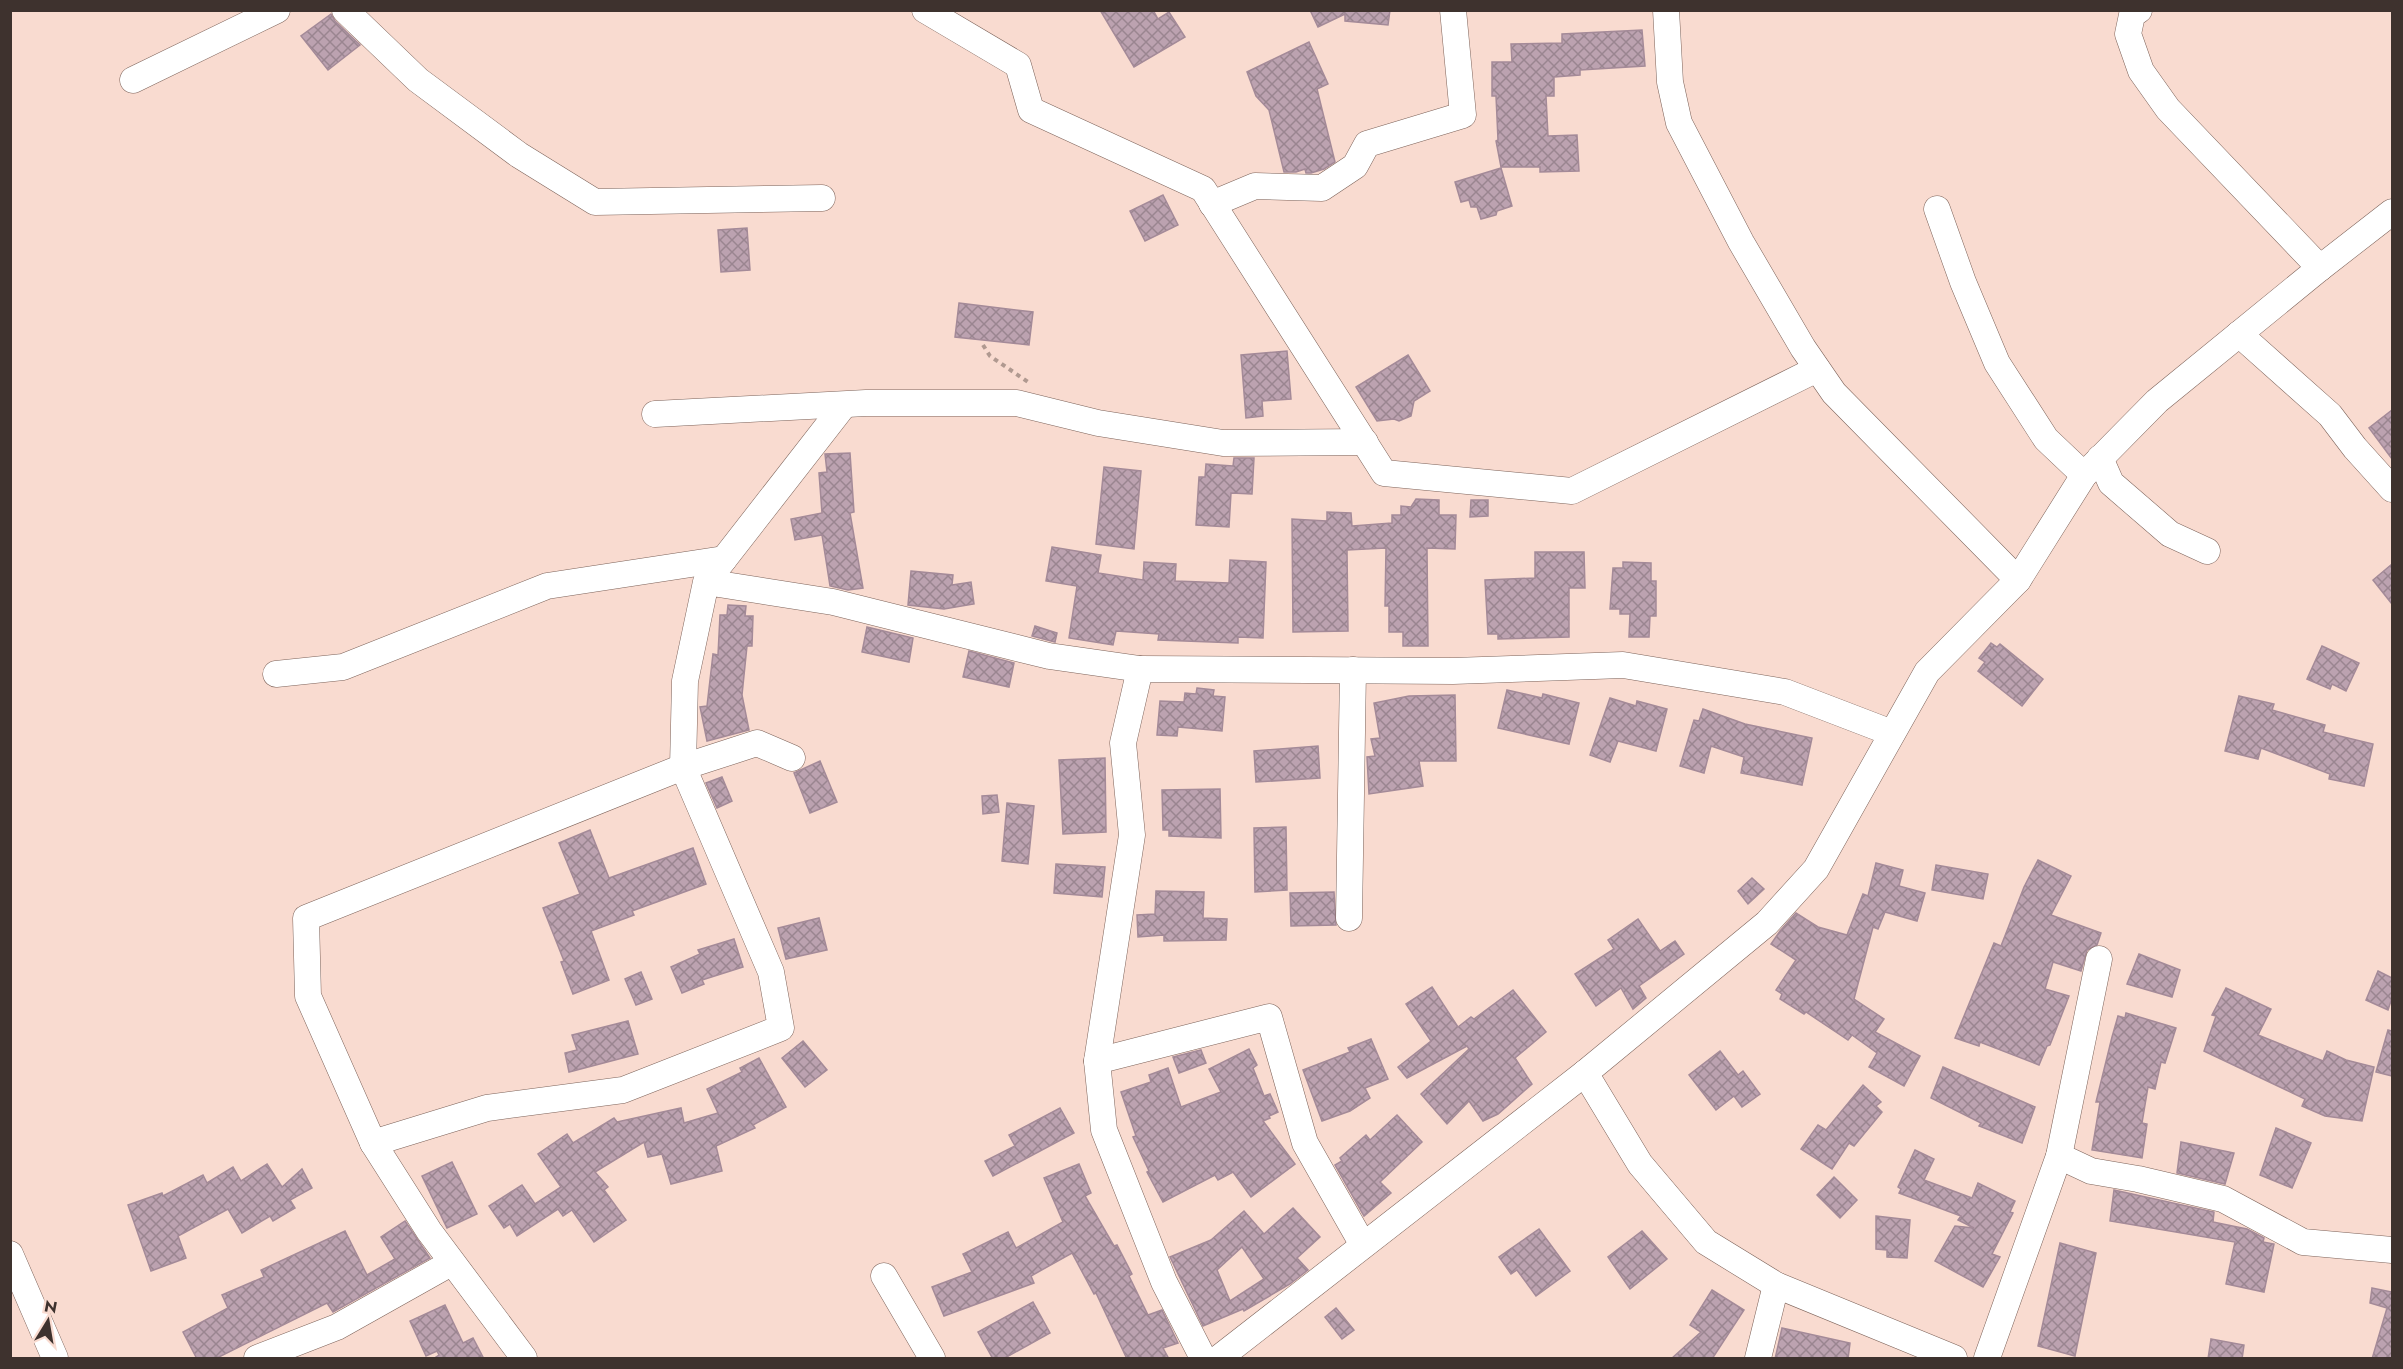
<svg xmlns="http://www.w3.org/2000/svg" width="2403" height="1369" font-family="Jost,sans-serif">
	<defs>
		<pattern id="building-cross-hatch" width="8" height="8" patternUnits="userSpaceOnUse" patternTransform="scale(1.5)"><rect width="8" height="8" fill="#bca2b0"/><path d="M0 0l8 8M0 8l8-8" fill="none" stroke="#9a8590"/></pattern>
	</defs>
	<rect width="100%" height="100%" fill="#f9dbd0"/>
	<!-- building -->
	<g fill="url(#building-cross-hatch)" stroke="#a48a98" stroke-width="1.5" fill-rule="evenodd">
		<path d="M1100,10H1153L1158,19L1169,12L1185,37L1134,67Z"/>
		<path d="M1310,10H1390L1388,25L1345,21V14L1318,27Z"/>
		<path d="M331,14L335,21L360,45L328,70L301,36Z"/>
		<path d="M1642,30L1645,66L1580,70V75L1554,77V96H1546L1548,136L1577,135L1579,171L1540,172V167H1501L1496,141L1498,140L1496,96H1492V62H1512L1511,44L1562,43V34Z"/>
		<path d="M1309,42L1328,84L1317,89L1335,162L1324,169L1311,173H1306L1305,169L1296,172H1284L1269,110L1256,96L1247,72Z"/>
		<path d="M1501,168L1512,206L1497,211L1496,215L1481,219L1477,207H1471L1469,200L1461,202L1455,182Z"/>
		<path d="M1163,195L1178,225L1145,241L1130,211Z"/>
		<path d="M747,228L750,270L721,272L718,230Z"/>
		<path d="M959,303L1033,312L1029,345L955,337Z"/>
		<path d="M1287,351L1291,399L1262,401L1263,416L1246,418L1241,355Z"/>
		<path d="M1408,355L1430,391L1414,401L1411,416L1399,421L1394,419L1377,421L1356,387Z"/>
		<path d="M2392,410V459L2369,428Z"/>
		<path d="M850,453L854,512L850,513L863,588L848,590L830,586L822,535L795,540L791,519L822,513L819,473L827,472L825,454Z"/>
		<path d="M1234,458H1254L1252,494L1231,493L1229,527L1196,525L1199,477H1205L1206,464L1233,466Z"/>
		<path d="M1104,467L1141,471L1134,549L1096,544Z"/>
		<path d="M1416,499L1439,500V515H1456L1455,549L1427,548L1428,646H1403V632H1389V606H1385L1386,548L1347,550L1348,631L1293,632L1292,519L1327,521V512L1351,513L1352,526L1392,523V515H1401V506L1411,507Z"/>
		<path d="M1471,500H1488V516L1470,517Z"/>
		<path d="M1052,547L1101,555L1098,573L1143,580L1144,562L1176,564L1175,581L1229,583L1230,560L1266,562L1263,638L1238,637V643L1158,640L1159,634L1116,631L1113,645L1069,638L1077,586L1046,581Z"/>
		<path d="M1535,552H1584L1585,588H1569V637L1498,639V634H1488L1485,580L1535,578Z"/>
		<path d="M1623,562L1651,563V581H1656V616H1650L1649,637H1629L1630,614H1620V609H1610L1613,568H1623Z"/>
		<path d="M2392,564V604L2373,580Z"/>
		<path d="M911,571L953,575L952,585L971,582L974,604L944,609L908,605Z"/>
		<path d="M728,605L746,606L745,616H753L752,646H747L742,695L749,730L707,741L700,707L707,706L713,654L718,655L720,615H727Z"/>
		<path d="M1035,626L1057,633L1055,642L1032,636Z"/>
		<path d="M867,627L913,638L909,662L862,652Z"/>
		<path d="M1991,643L1997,647L2000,644L2043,679L2022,706L1978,671L1985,662L1979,658Z"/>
		<path d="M2322,646L2359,663L2346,691L2332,684L2330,689L2307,679Z"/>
		<path d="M969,651L1014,663L1009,687L963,677Z"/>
		<path d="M1197,688L1214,690L1213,696L1225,697L1222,731L1178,727L1177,736L1157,735L1160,701L1184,702L1185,693L1196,694Z"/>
		<path d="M1507,690L1542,698L1543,694L1579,703L1569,744L1498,728Z"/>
		<path d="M1455,695L1456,761H1419L1423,786L1369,794L1367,757L1375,756L1371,739L1380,738L1374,703L1409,696Z"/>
		<path d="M2239,696L2274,704L2272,710L2325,725L2323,732L2373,744L2364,786L2329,779L2330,774L2261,748L2258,759L2225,751Z"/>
		<path d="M1610,698L1636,706L1637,701L1667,709L1656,751L1618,741L1610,762L1590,755Z"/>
		<path d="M1703,709L1745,724L1812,738L1802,785L1741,773L1744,757L1711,746L1704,773L1680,766L1694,720L1699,721Z"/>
		<path d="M1318,746L1320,778L1256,782L1254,751Z"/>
		<path d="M1105,758L1106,832L1063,834L1059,760Z"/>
		<path d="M820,761L837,802L810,813L794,773Z"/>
		<path d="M722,777L732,801L717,808L706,783Z"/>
		<path d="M1220,789L1221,838L1169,836V830H1163L1162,790Z"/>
		<path d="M997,795L999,812L983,814L982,796Z"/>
		<path d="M1007,803L1034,806L1028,864L1002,861Z"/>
		<path d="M1286,827L1287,890L1255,892L1254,828Z"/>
		<path d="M590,830L609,878L693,848L706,884L632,911L634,915L591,931L609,980L573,994L561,962L564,961L543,908L580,894L559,843Z"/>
		<path d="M2038,860L2071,876L2051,915L2101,933L2097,945L2087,950L2081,971L2053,962L2045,989L2069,996L2050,1045L2047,1046L2039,1065L1980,1042L1979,1046L1955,1038L1994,943L2001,946L2024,887Z"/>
		<path d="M1876,863L1903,870L1899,886L1925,893L1917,921L1885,912L1878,929L1873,927L1854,999L1884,1019L1875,1032L1920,1056L1904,1086L1869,1067L1877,1053L1852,1035L1848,1040L1806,1012L1804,1014L1780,999L1782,994L1776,990L1796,960L1771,944L1780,931L1796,913L1818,927L1847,935L1863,894L1868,896Z"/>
		<path d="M1056,864L1105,867L1102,897L1054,893Z"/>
		<path d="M1936,865L1988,874L1983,899L1932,890Z"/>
		<path d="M1752,878L1764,889L1748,904L1738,891Z"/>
		<path d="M1156,891L1204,892L1203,918L1227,919L1226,940L1164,941V935L1138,937L1137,915L1155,914Z"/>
		<path d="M1334,892L1336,925L1291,926L1290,893Z"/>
		<path d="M819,918L827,950L786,959L778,928Z"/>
		<path d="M1638,919L1660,951L1675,941L1684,954L1639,986L1646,998L1633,1009L1621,988L1596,1006L1575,974L1614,949L1608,940Z"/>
		<path d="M734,939L743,967L702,980L704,984L682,993L671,967L700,954L698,950Z"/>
		<path d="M2139,954L2180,970L2172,997L2127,984Z"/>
		<path d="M2378,971L2392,978V998L2388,1010L2366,1000Z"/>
		<path d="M641,972L652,999L636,1005L625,979Z"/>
		<path d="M1432,987L1458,1027L1471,1017L1474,1019L1513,990L1546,1032L1515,1058L1532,1084L1498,1114L1483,1121L1469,1101L1447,1124L1421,1094L1469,1049L1467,1046L1407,1078L1398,1067L1431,1041L1406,1004Z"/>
		<path d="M2226,988L2271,1009L2258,1035L2323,1061L2327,1051L2346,1060L2374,1067L2362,1121L2325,1116L2302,1106L2305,1099L2204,1051L2216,1016L2212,1015Z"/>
		<path d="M2126,1013L2176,1028L2165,1063L2161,1062L2155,1089L2148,1087L2142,1123L2147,1124L2142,1158L2092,1150L2100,1102H2096L2112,1037L2118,1016L2125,1018Z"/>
		<path d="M628,1021L638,1054L569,1072L565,1053L577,1050L572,1035Z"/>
		<path d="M2388,1030L2392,1031V1076L2376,1072Z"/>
		<path d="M1371,1039L1388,1079L1365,1088L1370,1098L1350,1111L1322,1121L1303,1070L1350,1052L1348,1048Z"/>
		<path d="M803,1041L827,1070L805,1087L782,1058Z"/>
		<path d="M1249,1049L1257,1065L1253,1068L1264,1096L1270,1094L1278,1112L1269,1116L1270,1118L1263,1121L1295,1164L1251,1197L1233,1172L1218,1180L1215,1175L1163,1202L1147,1172L1149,1171L1133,1137L1136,1136L1121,1092L1151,1082L1149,1075L1168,1068L1181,1107L1221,1092L1209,1069Z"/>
		<path d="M1201,1050L1206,1063L1179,1073L1173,1057Z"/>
		<path d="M1720,1051L1738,1075L1743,1071L1760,1094L1742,1107L1734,1096L1716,1110L1689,1075Z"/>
		<path d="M759,1058L786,1107L753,1125L755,1128L716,1146L722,1171L671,1184L662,1154L648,1157L644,1142L595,1172L608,1187L604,1190L626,1220L594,1242L572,1210L563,1216L558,1209L517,1236L510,1224L504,1228L489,1206L522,1185L535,1204L561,1187L538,1154L567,1134L573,1143L614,1118L617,1122L681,1108L684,1123L718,1113L707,1089L742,1072L740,1068Z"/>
		<path d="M1943,1067L2035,1107L2022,1143L1979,1126L1981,1123L1931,1098Z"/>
		<path d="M1863,1085L1881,1102L1876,1106L1882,1112L1854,1146L1849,1143L1832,1169L1801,1149L1818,1125L1826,1130Z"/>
		<path d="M1060,1108L1074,1133L993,1176L985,1161L1015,1146L1009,1135Z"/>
		<path d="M1397,1115L1422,1142L1380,1182L1391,1193L1364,1216L1335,1165L1342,1161L1340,1158L1366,1135L1370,1140Z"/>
		<path d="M2276,1128L2311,1143L2292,1188L2260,1175Z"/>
		<path d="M2181,1142L2234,1153L2225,1184L2177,1173Z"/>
		<path d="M1915,1150L1934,1159L1924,1180L1972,1198L1978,1183L2015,1201L2010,1212L2013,1213L1992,1254L2000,1257L1983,1287L1935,1261L1955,1226L1974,1228L1958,1220L1961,1216L1899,1193L1901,1189L1898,1187Z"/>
		<path d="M452,1162L477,1214L447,1228L422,1176Z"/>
		<path d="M267,1164L282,1187L302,1169L312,1188L290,1200L295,1208L273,1221L270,1216L242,1233L228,1209L178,1236L186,1258L151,1271L128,1205L162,1193L163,1196L203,1175L207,1183L233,1167L241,1181Z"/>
		<path d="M1079,1164L1091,1193L1085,1196L1114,1246L1117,1245L1132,1274L1129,1276L1148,1315L1162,1310L1178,1343L1163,1348L1169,1359H1127L1096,1293L1094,1294L1072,1253L1031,1276L1034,1283L944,1316L932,1287L972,1272L963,1254L1008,1232L1016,1248L1063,1222L1044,1178Z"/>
		<path d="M1834,1177L1857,1200L1840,1218L1817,1195Z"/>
		<path d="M2114,1190L2214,1212L2213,1222L2247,1229L2264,1238L2263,1242L2274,1244L2264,1292L2226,1284L2235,1242L2110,1221Z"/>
		<path d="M1293,1208L1320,1237L1297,1258L1308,1270L1290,1284L1244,1311L1243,1309L1203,1326L1170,1257L1211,1240L1244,1211L1264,1234ZM1242,1247L1264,1279L1230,1301L1217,1270Z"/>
		<path d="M1876,1216L1910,1220L1907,1258L1887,1257V1250L1876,1249Z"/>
		<path d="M405,1221L430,1258L333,1312L327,1303L215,1359H197L183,1332L228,1308L222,1295L264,1277L261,1270L345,1231L367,1275L395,1259L381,1237Z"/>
		<path d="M1539,1229L1570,1271L1536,1296L1517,1270L1511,1274L1499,1257Z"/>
		<path d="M1642,1231L1667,1259L1630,1289L1608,1257Z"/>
		<path d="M2060,1243L2096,1253L2075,1356L2038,1346Z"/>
		<path d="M2372,1288L2392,1292V1359H2372L2387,1308L2370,1303Z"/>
		<path d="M1712,1290L1744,1310L1712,1359H1671L1701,1332L1690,1325Z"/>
		<path d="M1033,1302L1050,1333L1003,1359H993L978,1332Z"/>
		<path d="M445,1305L463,1343L473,1338L484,1359H433L439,1355L437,1351L426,1356L410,1321Z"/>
		<path d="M1336,1308L1354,1330L1342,1339L1325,1317Z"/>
		<path d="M1782,1328L1850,1343L1848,1359H1775Z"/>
		<path d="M2211,1339L2244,1345L2242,1359H2208Z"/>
	</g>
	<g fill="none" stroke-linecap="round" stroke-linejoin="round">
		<defs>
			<g id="minor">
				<path d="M345,10L418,80L519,155L595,202L822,198"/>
				<path d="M925,10L1018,65L1031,110L1203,189L1384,473L1572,491L1817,369"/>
				<path d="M1666,10L1670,82L1679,123L1741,242L1803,348L1834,393L2018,580"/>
				<path d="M2139,10L2132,15L2128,34L2141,71L2168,109L2320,268"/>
				<path d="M133,80L277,10"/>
				<path d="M1212,204L1255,186L1322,188L1355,166L1367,144L1463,115L1453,10"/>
				<path d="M1937,209L1963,282L1997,363L2046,439L2084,475"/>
				<path d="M2239,334L2330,415L2355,448L2392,489"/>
				<path d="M655,414L866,403H1017L1098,423L1223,443L1365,442"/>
				<path d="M2100,458L2111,483L2170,534L2207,551"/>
				<path d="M714,572L844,405"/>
				<path d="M276,674L343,667L547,586L724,559"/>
				<path d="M1349,918L1353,670"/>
				<path d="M1097,1061L1269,1017L1305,1143L1363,1245"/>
				<path d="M1585,1073L1640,1164L1706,1242L1776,1285L1954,1358"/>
				<path d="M373,1143L308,996L306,918L683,767L757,743L792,758"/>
				<path d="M2059,1156L2091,1171L2138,1179L2223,1199L2303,1242L2392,1250"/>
				<path d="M10,1254L55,1358"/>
				<path d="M884,1276L932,1358"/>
				<path d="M257,1358L337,1327L451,1263"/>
				<path d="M524,1358L429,1231L373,1143L487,1108L623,1090L781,1028L771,972L683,767L685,681L706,582L833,602L1049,656L1140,669"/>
				<path d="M1203,1358L1164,1282L1104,1130L1097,1061L1132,835L1123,743L1140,669L1453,671L1623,665L1785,692L1892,733"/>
				<path d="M1219,1358L1585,1073L1767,923L1816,869L1927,672L2018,580L2084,475L2157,401L2320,268L2392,212"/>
				<path d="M1758,1358L1776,1285"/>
				<path d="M1987,1358L2059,1156L2099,959"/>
			</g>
		</defs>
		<!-- minor casing -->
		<use href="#minor" stroke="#7d635a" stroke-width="27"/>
		<!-- path -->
		<path stroke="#b09990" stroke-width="4" stroke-dasharray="4.5 4.5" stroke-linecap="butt" d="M983,345L990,356L1028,382"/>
		<!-- minor -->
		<use href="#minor" stroke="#fff" stroke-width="26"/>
	</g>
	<!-- border -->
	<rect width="2403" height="1369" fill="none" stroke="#3e322e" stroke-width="24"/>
	<!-- north arrow -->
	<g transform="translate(48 1321) rotate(11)" stroke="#f9dbd0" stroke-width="4.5" paint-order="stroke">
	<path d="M0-4.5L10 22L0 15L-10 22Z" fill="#3e322e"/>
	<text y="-9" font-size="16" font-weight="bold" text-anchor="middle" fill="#3e322e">N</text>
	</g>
</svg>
